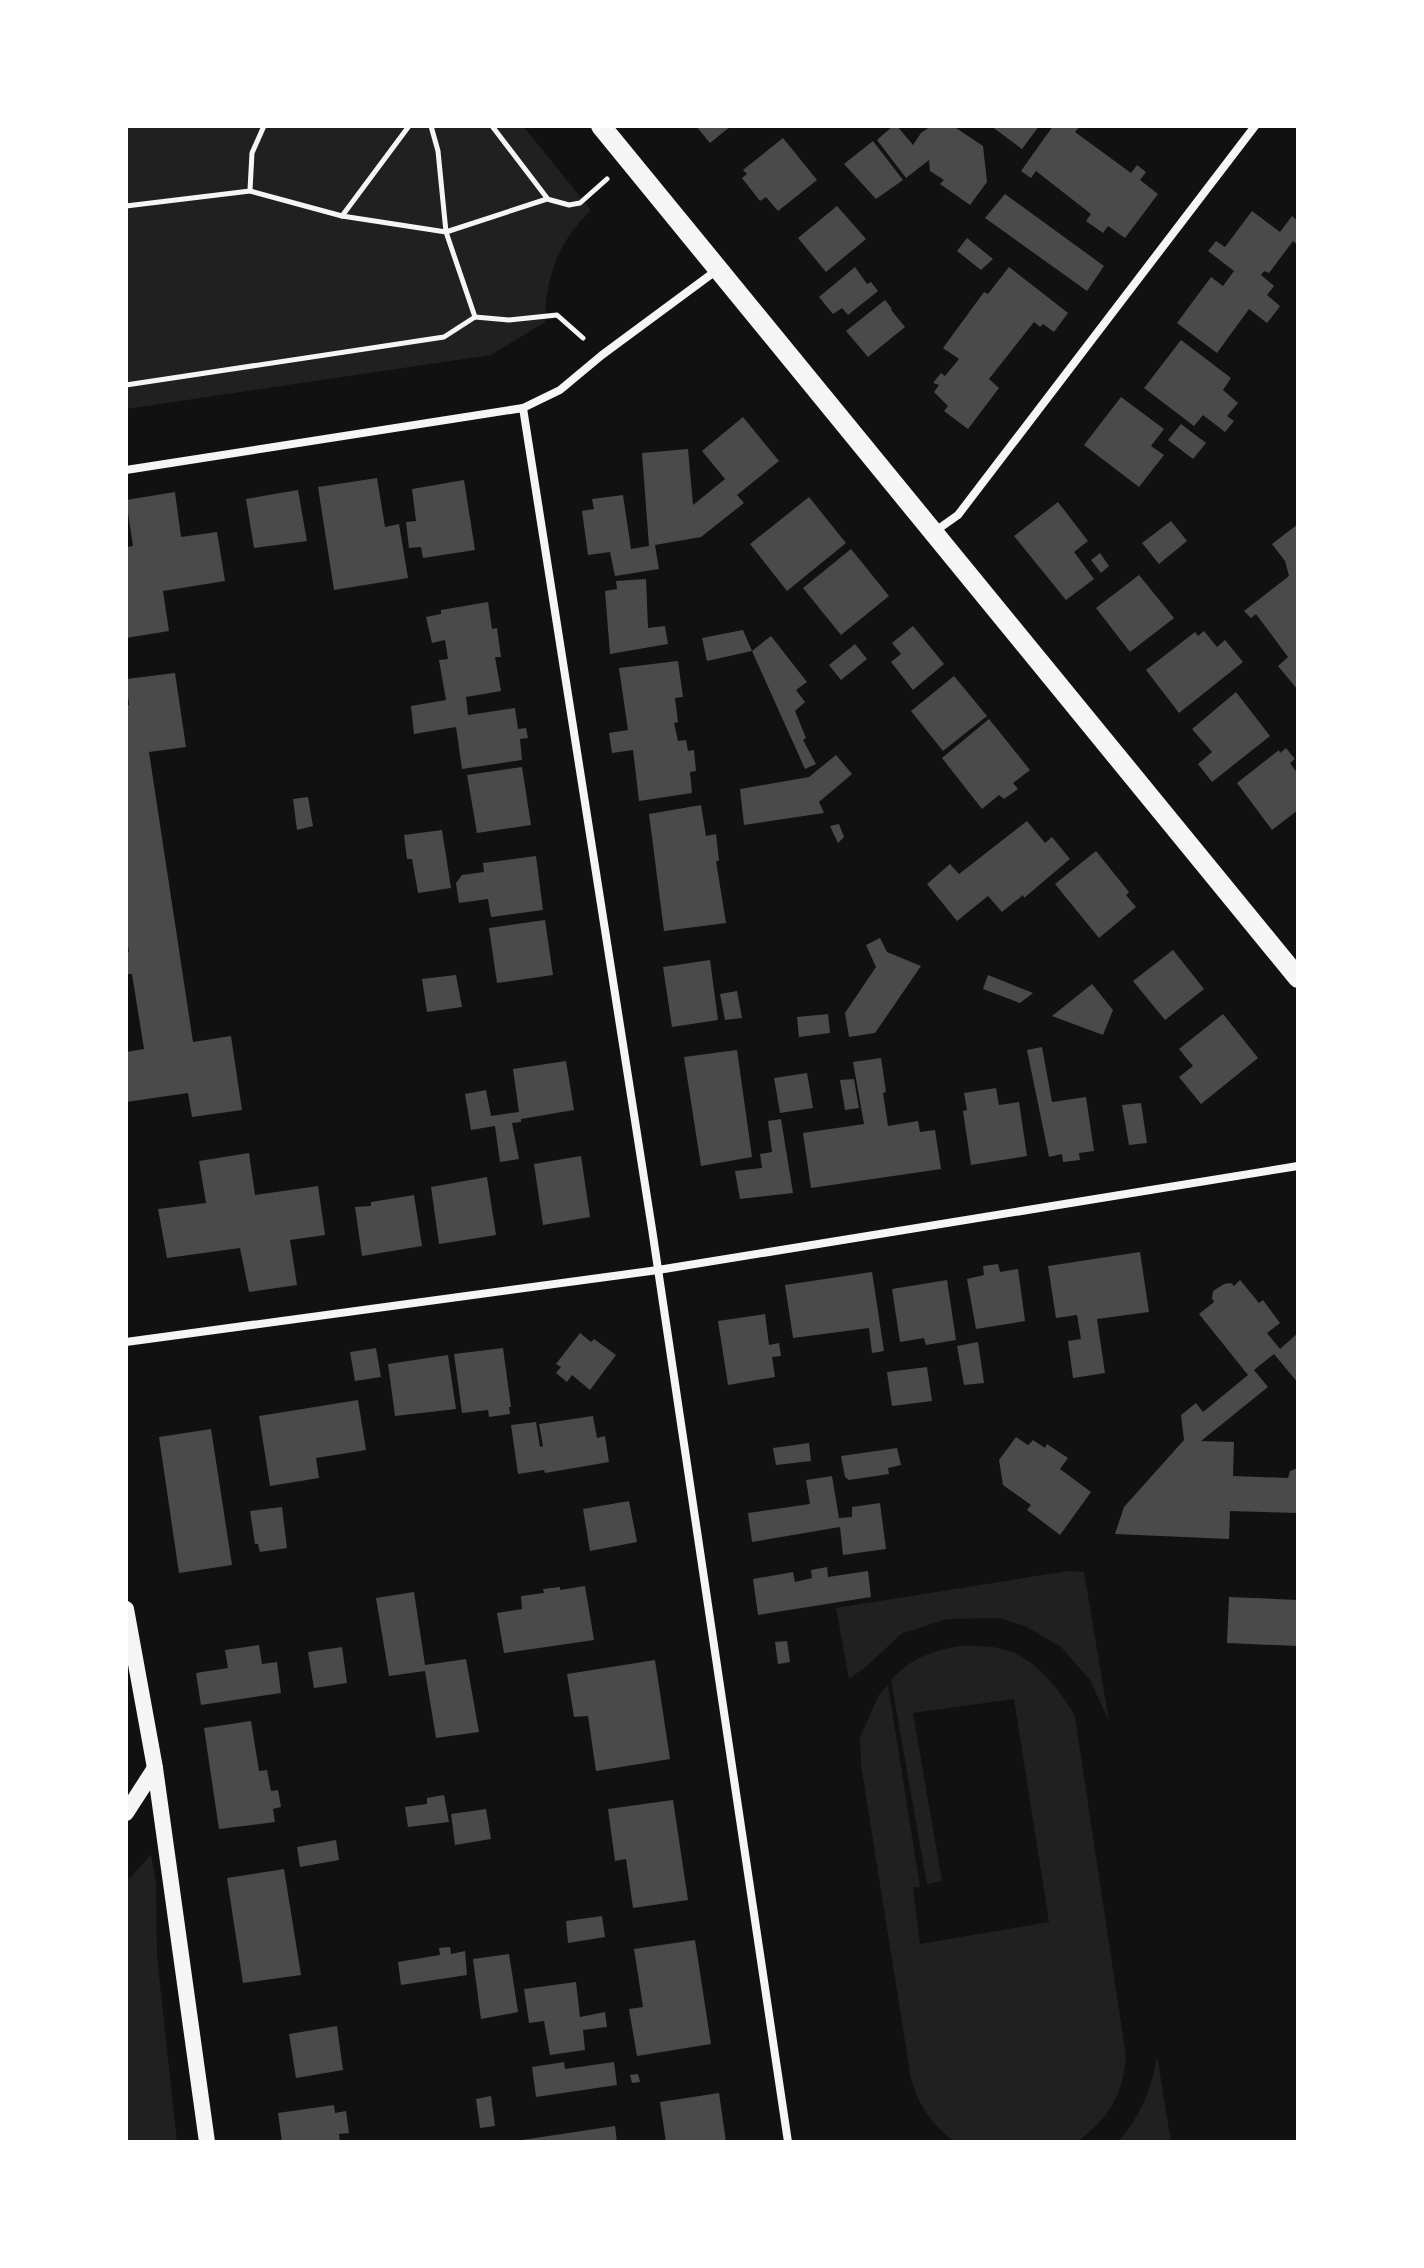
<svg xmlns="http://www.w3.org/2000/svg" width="1424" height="2268" font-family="'PT Sans Narrow',sans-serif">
	<rect width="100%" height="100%" fill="#111"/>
	<!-- green -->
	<g fill="#202020">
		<path d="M126,126H523L591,210C559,241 545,277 545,322L491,355L126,409Z"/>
		<path d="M1068,1571L1084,1572L1109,1721L1090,1680L1061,1647L1027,1627L1000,1618L946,1619L901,1634L868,1665L849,1679L836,1608Z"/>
		<path d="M959,1646C976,1646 993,1645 1009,1651C1036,1660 1063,1693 1075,1717L1126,2056C1123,2095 1109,2118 1077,2142H955C933,2127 918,2104 911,2079L861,1765L860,1737L879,1695L888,1685L920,1887H913L920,1944L1049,1922L1014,1699L913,1713L942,1881L927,1884L891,1680C910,1659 931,1651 959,1646Z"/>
		<path d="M151,1854L156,1883L157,1956L177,2142H126V1879L131,1877Z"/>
		<path d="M1157,2056L1171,2142H1118C1140,2117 1152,2089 1157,2056Z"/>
	</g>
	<!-- building -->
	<g fill="#4a4a4a">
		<path d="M696,126H731L710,143Z"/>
		<path d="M893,126H897L913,145L921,133L931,126H953L983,146L987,182L970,205L940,184L944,180L930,171L929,160L906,178L877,140Z"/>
		<path d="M991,126H1039L1022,149Z"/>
		<path d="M1053,126H1080L1075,132L1131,173L1137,165L1146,172L1140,180L1158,194L1125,238L1108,226L1103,233L1086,221L1091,214L1036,171L1031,178L1021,171Z"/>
		<path d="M783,138L817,180L778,211L766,197L760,201L742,178L747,174L743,170Z"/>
		<path d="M873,141L903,180L876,199L844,164Z"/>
		<path d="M1005,194L1104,266L1087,291L985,218Z"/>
		<path d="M837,206L866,239L826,272L798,238Z"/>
		<path d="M1252,211L1280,232L1292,216L1298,221V245L1293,241L1269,273L1264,271L1261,275L1274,286L1267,295L1280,306L1278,309L1267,323L1249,309L1217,353L1177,323L1211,277L1223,286L1234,271L1208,251L1216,241L1225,247Z"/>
		<path d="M967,238L993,259L981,270L957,251Z"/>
		<path d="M855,267L867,284L871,282L878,291L848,315L842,308L833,314L819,297Z"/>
		<path d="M1009,267L1068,313L1054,332L1043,324L1040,327L1034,322L989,379L999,388L968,429L944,411L948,406L934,392L939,385L933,383L941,373L945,376L959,359L943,348L984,292L988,294Z"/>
		<path d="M885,300L892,309L891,310L905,327L868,357L846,331Z"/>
		<path d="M1181,340L1231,378L1223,390L1238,403L1227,416L1234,421L1225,432L1203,415L1194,426L1144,388Z"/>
		<path d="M1121,397L1164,429L1151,446L1164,455L1139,487L1084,445Z"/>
		<path d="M743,417L779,461L737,495L744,503L701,537L655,545L659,569L615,576L610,552L588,555L582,511L594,509L592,499L623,495L631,549L649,546L642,453L688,449L693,505L725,479L702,451Z"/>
		<path d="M1181,424L1206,443L1193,459L1168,440Z"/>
		<path d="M377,478L385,527L399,524L408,578L334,590L318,487Z"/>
		<path d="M464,480L475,550L423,558L421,547L409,548L406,522L416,521L412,489Z"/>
		<path d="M298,490L307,541L254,548L246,499Z"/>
		<path d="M175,492L181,537L217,532L225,581L163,591L169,631L126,638V547L133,546L126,500Z"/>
		<path d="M809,497L846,543L787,591L750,544Z"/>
		<path d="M1058,502L1088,541L1074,552L1094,579L1066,600L1014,536Z"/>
		<path d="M1171,521L1187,541L1159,564L1142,543Z"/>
		<path d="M1298,524V690L1278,666L1288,657L1256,614L1251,618L1244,611L1289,576L1285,561L1272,544Z"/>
		<path d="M851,549L889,596L841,635L803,588Z"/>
		<path d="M1100,553L1109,566L1101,573L1091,560Z"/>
		<path d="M1139,575L1174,618L1130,652L1096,608Z"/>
		<path d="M646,579L648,628L665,626L668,644L610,654L605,591L617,589L616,581Z"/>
		<path d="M488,602L492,629L497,628L501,657H495L501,691L466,697L468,715L515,708L518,729L526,728L528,738L520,739L522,760L462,769L456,727L414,734L411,706L446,700L439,660L448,659L445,640L432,643L426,617L441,614V610Z"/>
		<path d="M913,626L944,664L913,690L891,662L901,654L892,643Z"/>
		<path d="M743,630L752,651L771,636L807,682L796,690L805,702L795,711L806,738L803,740L816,764L805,769L752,651L707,661L702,638Z"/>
		<path d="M1204,631L1217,647L1225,640L1243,662L1179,713L1146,670L1195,632L1198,636Z"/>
		<path d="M855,644L867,659L841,680L829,665Z"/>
		<path d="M678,661L683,697L675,698L678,722L674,723L678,741L686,740L688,751L694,750L696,771L690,772L692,793L639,801L633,750L612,753L609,733L628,730L619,668Z"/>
		<path d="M175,673L186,747L149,752L193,1042L231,1036L242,1110L192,1117L188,1093L126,1102V1052L144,1049L132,974H128L126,964V952H129L126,934V705H129L126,679Z"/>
		<path d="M954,676L987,716L943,751L911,711Z"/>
		<path d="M1236,692L1270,736L1212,782L1198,764L1212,752L1192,729Z"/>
		<path d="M989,719L1030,770L1013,783L1018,789L1004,799L999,795L982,809L942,758Z"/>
		<path d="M1286,748L1295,759L1290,763L1298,774V810L1272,830L1237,783L1279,750L1280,753Z"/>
		<path d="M836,755L852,774L819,802L824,813L744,825L740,789L809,777Z"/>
		<path d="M522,767L531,825L477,833L467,775Z"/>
		<path d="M308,797L313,826L297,830L293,799Z"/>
		<path d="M701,805L706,836L716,834L719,861H716L726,923L664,931L649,814Z"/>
		<path d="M1027,821L1045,843L1052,837L1070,859L1024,898L1023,895L1002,912L988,896L957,921L927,884L950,864L959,874Z"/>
		<path d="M839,824L844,837L838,843L830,826Z"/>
		<path d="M442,830L451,888L418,893L412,859H407L404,835Z"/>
		<path d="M1096,851L1129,892L1126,895L1136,907L1099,938L1055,884Z"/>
		<path d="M536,856L543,910L491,917L488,899L459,903L456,883L462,875L484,872L483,863Z"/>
		<path d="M545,920L553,975L497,983L489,928Z"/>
		<path d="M880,938L887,952L921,966L875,1033L849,1037L845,1013L876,967L866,945Z"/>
		<path d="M1173,950L1204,989L1165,1020L1133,981Z"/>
		<path d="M710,960L718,1020L672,1027L663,967Z"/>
		<path d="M456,975L462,1007L427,1012L422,979Z"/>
		<path d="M988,975L1033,993L1020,1003L983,989Z"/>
		<path d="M1092,984L1113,1010L1103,1035L1052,1016Z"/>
		<path d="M737,991L742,1018L725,1020L720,994Z"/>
		<path d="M828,1014L830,1033L799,1037L797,1017Z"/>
		<path d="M1223,1014L1258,1058L1201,1104L1179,1077L1193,1066L1179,1049Z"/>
		<path d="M1042,1047L1052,1102L1086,1097L1094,1151L1079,1153L1080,1160L1063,1162L1062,1154L1049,1157L1027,1050Z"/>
		<path d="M737,1050L752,1157L701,1166L684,1057Z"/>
		<path d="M881,1058L886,1092L883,1093L888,1126L918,1121L920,1132L935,1130L941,1169L811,1188L803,1133L864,1124L853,1062Z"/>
		<path d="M566,1061L574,1110L521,1119V1122L512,1123L519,1159L500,1162L495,1126L471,1130L465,1094L486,1090L491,1116L519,1112L513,1069Z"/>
		<path d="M807,1073L813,1108L780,1113L774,1078Z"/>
		<path d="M854,1079L859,1108L845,1110L840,1080Z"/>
		<path d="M996,1088L999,1105L1019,1102L1027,1156L971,1165L963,1111L967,1110L964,1093Z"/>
		<path d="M1141,1103L1147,1143L1129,1145L1122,1105Z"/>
		<path d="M781,1119L793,1193L740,1199L735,1171L762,1168L760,1154L772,1152L768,1121Z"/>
		<path d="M249,1153L255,1195L318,1186L325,1235L290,1240L297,1285L249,1292L240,1248L167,1258L158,1209L206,1203L199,1161Z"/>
		<path d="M581,1156L590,1217L543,1225L534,1164Z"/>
		<path d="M487,1177L496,1235L439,1244L431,1187Z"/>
		<path d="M414,1195L422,1246L362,1256L355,1207L371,1206V1202Z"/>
		<path d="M1140,1252L1149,1312L1097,1319L1105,1373L1073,1378L1068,1341L1081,1339L1077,1315L1056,1318L1048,1266Z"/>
		<path d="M998,1264L1000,1272L1018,1269L1025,1321L976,1329L967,1279L984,1275L983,1266Z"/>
		<path d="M872,1272L884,1351L872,1353L869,1328L793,1338L785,1285Z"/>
		<path d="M947,1280L956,1340L926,1345L924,1338L900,1342L892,1289Z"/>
		<path d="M1240,1280L1259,1303L1263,1300L1280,1323L1267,1333L1280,1349L1298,1333V1383L1274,1354L1254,1370L1268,1387L1201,1441L1234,1442L1233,1476L1288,1478L1290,1471L1298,1468V1513L1230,1511L1229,1539L1115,1534L1124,1507L1184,1440L1181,1415L1196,1403L1203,1412L1248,1375L1199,1314L1214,1302L1212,1298L1213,1291L1224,1284L1231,1283L1234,1286Z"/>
		<path d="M765,1314L769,1345L779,1343L781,1356L772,1357L775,1377L728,1385L718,1321Z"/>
		<path d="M580,1333L591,1342L594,1339L616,1355L590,1390L572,1375L567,1382L556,1373L561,1367L556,1364Z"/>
		<path d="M978,1342L984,1383L964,1385L957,1346Z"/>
		<path d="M376,1348L381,1377L355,1381L350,1352Z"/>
		<path d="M503,1348L511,1407H509L510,1414L489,1417L488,1410L462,1413L454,1354Z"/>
		<path d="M448,1355L456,1409L395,1416L388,1364Z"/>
		<path d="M927,1367L932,1401L892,1406L887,1372Z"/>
		<path d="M358,1400L366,1450L316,1458L319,1478L270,1486L259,1416Z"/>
		<path d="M593,1416L597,1438L605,1436L609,1462L545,1473L544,1470L518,1474L511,1425L536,1422L540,1447L543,1446L539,1424Z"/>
		<path d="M211,1429L232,1565L179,1573L159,1437Z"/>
		<path d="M1016,1437L1028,1445L1033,1440L1045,1448L1047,1444L1068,1458L1060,1469L1091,1492L1060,1535L1027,1510L1031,1505L1003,1485L999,1460Z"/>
		<path d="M809,1443L811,1461L776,1465L773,1448Z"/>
		<path d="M897,1448L901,1465L888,1468L889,1474L849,1480L845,1477L841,1456Z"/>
		<path d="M832,1476L839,1518L852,1517V1507L880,1503L886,1549L843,1555L840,1527L752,1542L748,1513L810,1504L806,1480Z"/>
		<path d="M629,1501L637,1542L590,1551L583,1509Z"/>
		<path d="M282,1507L287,1548L260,1552L258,1544H255L250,1511Z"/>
		<path d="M827,1567L828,1577L868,1571L871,1597L758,1615L753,1579L793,1572L795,1582L812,1578L811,1570Z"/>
		<path d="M585,1586L594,1640L504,1653L497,1613L522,1609L521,1596L544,1593L543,1589L560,1587V1590Z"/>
		<path d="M414,1592L425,1665L466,1659L479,1732L436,1738L425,1671L389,1676L376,1598Z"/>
		<path d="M1229,1597L1298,1600V1646L1227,1643Z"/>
		<path d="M787,1641L790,1662L778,1664L775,1642Z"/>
		<path d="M259,1645L262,1664L277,1662L281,1693L201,1705L196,1673L228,1668L225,1650Z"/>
		<path d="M342,1647L347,1683L314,1688L308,1652Z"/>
		<path d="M655,1660L670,1759L596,1771L588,1716L574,1717L567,1674Z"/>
		<path d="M251,1721L259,1771L267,1770L271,1791L278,1790L281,1807L273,1809L275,1822L219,1829L204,1728Z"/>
		<path d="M444,1795L449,1822L408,1827L405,1807L427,1804V1798Z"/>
		<path d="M673,1800L688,1900L633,1908L626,1859L615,1861L608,1809Z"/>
		<path d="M486,1809L491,1839L455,1845L451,1814Z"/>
		<path d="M336,1840L339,1860L300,1867L297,1847Z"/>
		<path d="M284,1869L301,1975L243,1983L227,1878Z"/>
		<path d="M602,1916L605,1937L568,1943L566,1921Z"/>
		<path d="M695,1940L711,2044L637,2056L629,2009L643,2007L634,1949Z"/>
		<path d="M450,1947L451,1954L465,1951L467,1975L401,1985L398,1962L440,1955L439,1948Z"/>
		<path d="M509,1954L518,2012L481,2019L473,1959Z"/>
		<path d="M576,1982L580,2017L605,2012L607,2027L583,2030L585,2050L550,2055L544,2021L529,2023L524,1989Z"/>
		<path d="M337,2026L343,2070L296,2078L289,2034Z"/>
		<path d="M564,2062L565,2069L614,2062L617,2085L536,2097L532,2067Z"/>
		<path d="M638,2074L640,2082L632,2083L630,2075Z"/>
		<path d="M719,2093L726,2142H666L660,2102Z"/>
		<path d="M491,2096L495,2126L480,2128L476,2099Z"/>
		<path d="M334,2105L335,2113L346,2111L349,2133L339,2134L340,2142H282L278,2113Z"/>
		<path d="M615,2126L617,2142H523L522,2140Z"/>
	</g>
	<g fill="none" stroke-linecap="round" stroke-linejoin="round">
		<!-- path -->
		<g stroke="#f5f5f5" stroke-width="5">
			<path d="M431,126L438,151L446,232L547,199L569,205L580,203L607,179"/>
			<path d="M492,126L547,198"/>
			<path d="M250,190L252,153L264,126"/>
			<path d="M126,206L250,191L342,216L446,232L475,317L509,320L557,315L583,338"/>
			<path d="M342,216L409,126"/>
			<path d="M126,385L444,337L475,317"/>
		</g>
		<!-- minor -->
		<g stroke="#f5f5f5" stroke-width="8">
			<path d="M523,408L652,1229L788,2142"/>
			<path d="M126,470L523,408L560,390L602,355L717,270"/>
			<path d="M934,532L958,515L1255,126"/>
			<path d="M126,1342L658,1270L1298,1166"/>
		</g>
		<!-- secondary -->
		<g stroke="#f5f5f5" stroke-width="16">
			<path d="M126,1609L155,1768L207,2142"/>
			<path d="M126,1813L155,1768"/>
		</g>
		<!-- primary -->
		<path stroke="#f5f5f5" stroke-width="20" d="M601,126L1298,978"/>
	</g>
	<!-- border -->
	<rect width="1424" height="2268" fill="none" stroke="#ffffff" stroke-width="256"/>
</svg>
